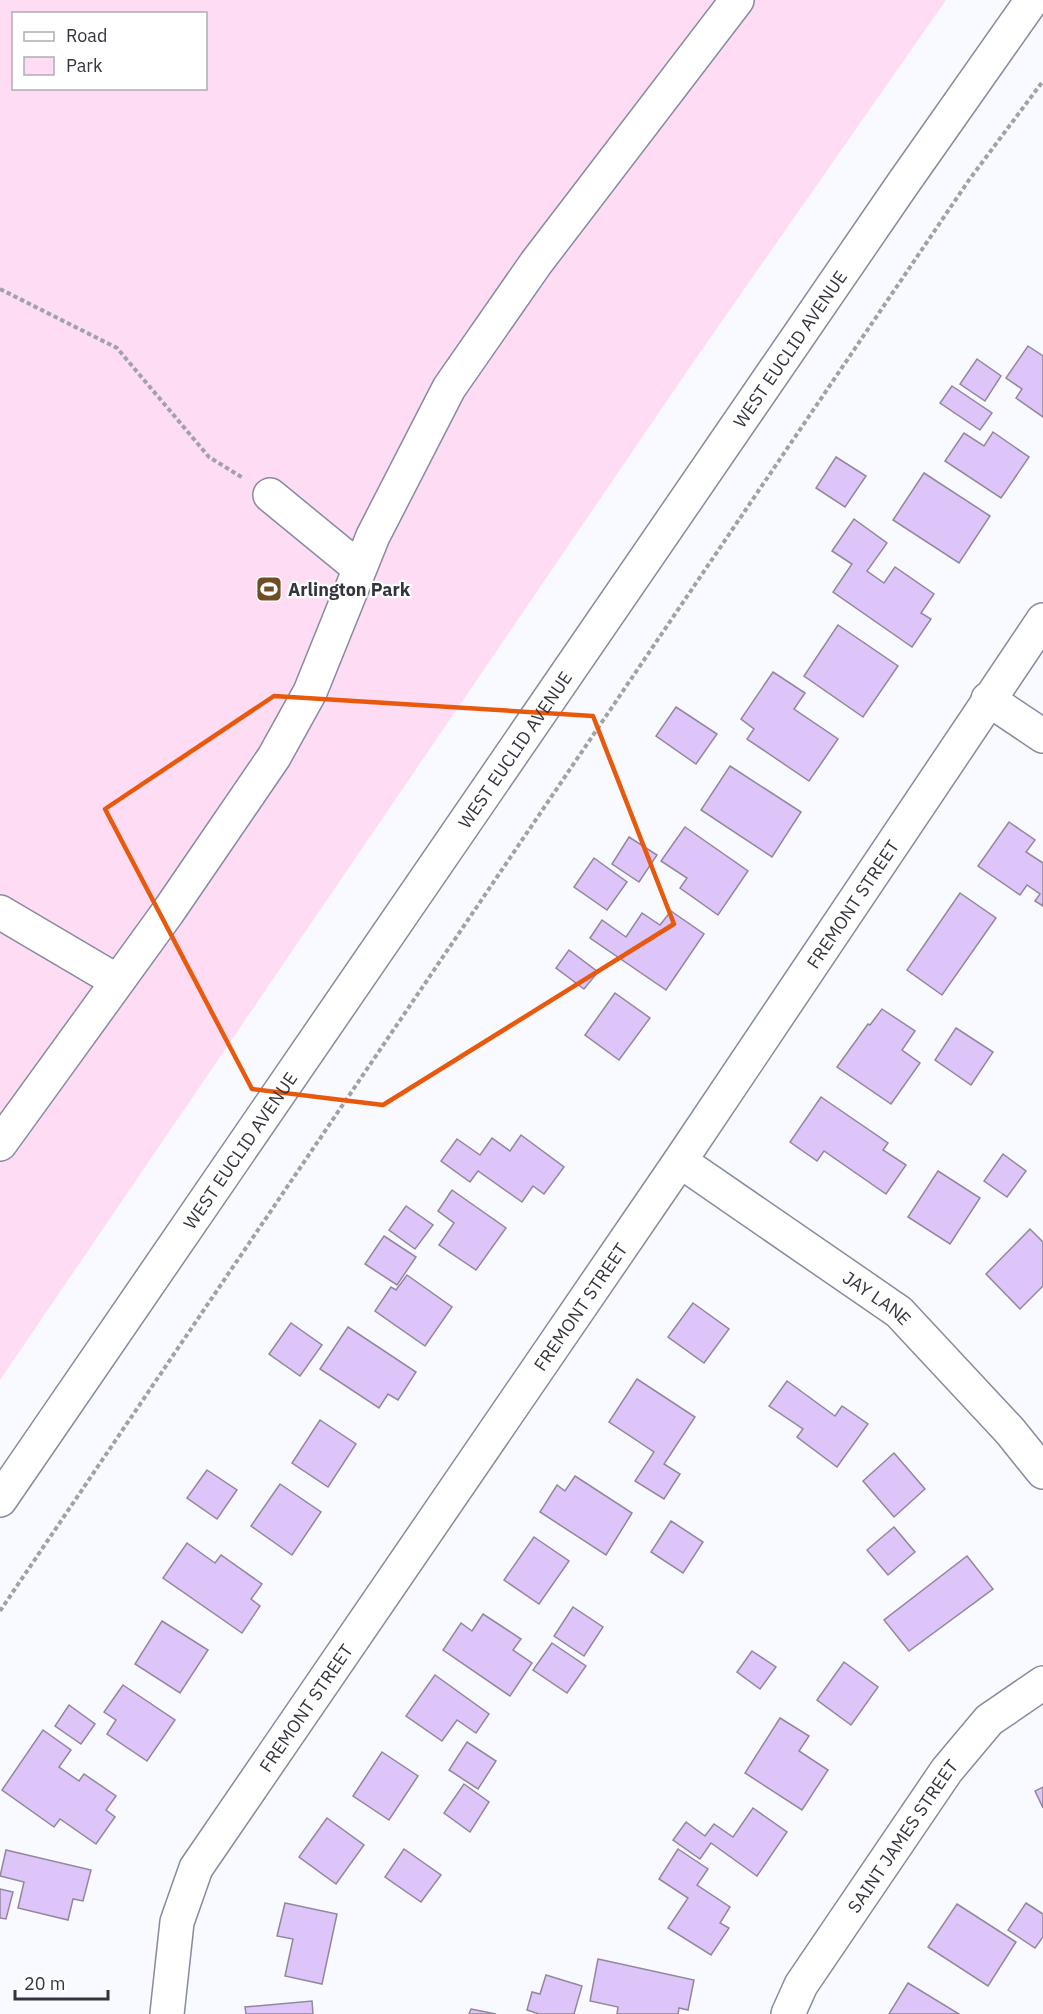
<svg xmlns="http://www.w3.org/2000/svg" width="1043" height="2014" font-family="'IBM Plex Sans',sans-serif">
	<rect width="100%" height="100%" fill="#f9faff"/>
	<!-- green -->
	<path fill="#fddcf4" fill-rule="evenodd" d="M0,0H946L692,364L0,1380ZM14,14H206V88H14Z"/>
	<!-- building -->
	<g fill="#ddc4f9" stroke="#92889d" stroke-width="1.5">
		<path d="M1028,346L1043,356V417L1016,398L1022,389L1006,378Z"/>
		<path d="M977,359L1001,376L985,401L960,384Z"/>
		<path d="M952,386L992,413L980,430L940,403Z"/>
		<path d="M993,432L1029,457L1001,498L945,461L964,433L984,446Z"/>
		<path d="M836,457L866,476L845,507L816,488Z"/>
		<path d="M924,473L990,516L959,563L893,520Z"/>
		<path d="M854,519L887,543L867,571L884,583L895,567L934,594L921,613L931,619L912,647L833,592L852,564L832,551Z"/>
		<path d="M838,625L898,666L863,717L804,676Z"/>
		<path d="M773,672L805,693L794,709L838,739L809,781L747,739L754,729L741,719Z"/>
		<path d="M676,707L717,734L696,764L656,736Z"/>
		<path d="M730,766L801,812L772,857L701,810Z"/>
		<path d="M1009,822L1035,840L1026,852L1043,863V906L1035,901L1040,894L1027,885L1020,895L978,866Z"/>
		<path d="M685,827L748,871L718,915L680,888L687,878L661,861Z"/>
		<path d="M629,837L657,855L639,882L612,864Z"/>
		<path d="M594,858L627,882L607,910L574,887Z"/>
		<path d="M960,893L996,918L942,995L907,970Z"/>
		<path d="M671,911L704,934L666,990L590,938L602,920L626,937L642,913L660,925Z"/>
		<path d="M569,950L598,972L584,989L556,968Z"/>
		<path d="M615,993L650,1018L619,1060L585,1035Z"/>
		<path d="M882,1009L915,1031L902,1050L920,1063L891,1104L837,1067L868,1024L870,1025Z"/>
		<path d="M956,1028L993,1052L971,1085L935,1060Z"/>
		<path d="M821,1097L888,1143L883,1150L906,1165L886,1194L824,1151L817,1161L790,1142Z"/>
		<path d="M521,1135L564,1167L544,1194L533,1186L522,1202L478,1171L470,1182L441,1161L457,1139L480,1155L492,1138L510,1151Z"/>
		<path d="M1003,1154L1026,1171L1007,1197L984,1181Z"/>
		<path d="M938,1171L980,1198L950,1244L908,1217Z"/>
		<path d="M452,1190L506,1228L476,1270L439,1245L454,1223L438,1211Z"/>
		<path d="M406,1206L433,1225L415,1249L389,1230Z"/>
		<path d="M1030,1229L1043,1242V1286L1020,1309L986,1274Z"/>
		<path d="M384,1236L416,1257L397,1285L365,1264Z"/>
		<path d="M407,1275L452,1307L425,1346L375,1311L391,1287L396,1290Z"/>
		<path d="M693,1303L729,1329L704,1363L668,1337Z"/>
		<path d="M291,1323L322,1345L300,1376L269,1354Z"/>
		<path d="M348,1327L416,1372L398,1400L388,1394L379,1408L320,1369Z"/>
		<path d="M637,1379L695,1417L664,1464L680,1474L664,1499L635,1481L654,1452L609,1422Z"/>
		<path d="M787,1381L835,1416L842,1406L868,1424L837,1467L797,1437L803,1429L769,1406Z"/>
		<path d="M320,1420L356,1444L328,1487L292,1463Z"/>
		<path d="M894,1453L925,1489L894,1517L863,1481Z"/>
		<path d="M207,1470L237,1490L217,1519L187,1498Z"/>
		<path d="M575,1476L632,1513L606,1555L540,1512L557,1485L565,1491Z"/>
		<path d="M280,1484L321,1512L292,1555L251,1526Z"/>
		<path d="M671,1521L703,1542L683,1573L651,1552Z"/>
		<path d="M894,1527L915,1552L888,1575L867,1550Z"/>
		<path d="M534,1537L569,1561L539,1604L504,1580Z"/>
		<path d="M187,1543L215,1563L221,1555L262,1584L251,1599L260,1606L242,1633L163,1578Z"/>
		<path d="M967,1556L993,1589L909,1651L884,1620Z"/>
		<path d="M573,1607L603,1627L584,1656L554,1636Z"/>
		<path d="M483,1614L521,1639L513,1650L532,1663L510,1696L443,1650L461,1623L472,1631Z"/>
		<path d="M162,1621L208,1650L180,1693L135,1664Z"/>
		<path d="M552,1643L586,1666L567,1693L533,1670Z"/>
		<path d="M752,1651L776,1667L760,1689L737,1672Z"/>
		<path d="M844,1662L878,1687L851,1725L817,1700Z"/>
		<path d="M435,1675L489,1714L476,1733L457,1720L442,1741L406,1716Z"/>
		<path d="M123,1685L175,1720L147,1761L107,1734L116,1720L104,1712Z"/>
		<path d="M69,1705L95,1724L81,1744L55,1726Z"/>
		<path d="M780,1718L809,1736L799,1751L828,1770L802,1810L745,1773Z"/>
		<path d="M43,1730L71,1750L59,1767L79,1781L84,1774L116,1796L106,1810L115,1817L96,1844L60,1819L54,1827L2,1790Z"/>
		<path d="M467,1742L496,1761L478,1789L449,1770Z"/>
		<path d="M382,1752L418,1776L389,1820L353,1796Z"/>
		<path d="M464,1784L489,1802L470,1832L444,1813Z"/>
		<path d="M1043,1787V1808L1035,1791Z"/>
		<path d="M753,1808L787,1832L757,1876L711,1843L700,1859L673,1840L686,1822L705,1836L714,1824L733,1837Z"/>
		<path d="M327,1818L364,1845L336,1884L299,1857Z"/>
		<path d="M404,1849L441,1875L421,1902L385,1877Z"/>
		<path d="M678,1849L708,1869L697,1885L730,1907L720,1923L729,1928L711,1955L668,1928L688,1898L659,1879Z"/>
		<path d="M6,1850L91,1870L83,1901L73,1899L68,1920L18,1908L24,1882L0,1876Z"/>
		<path d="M0,1889L13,1892L6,1919L0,1918Z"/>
		<path d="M285,1903L337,1914L322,1984L285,1976L293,1939L277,1936Z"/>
		<path d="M1026,1903L1043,1914V1937L1035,1948L1008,1930Z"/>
		<path d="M957,1904L1016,1942L988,1986L928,1947Z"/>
		<path d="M598,1959L694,1980L688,2010L679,2008L678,2014H617L618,2007L590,2001Z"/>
		<path d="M546,1975L582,1986L574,2014H539L527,2010L532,1992L540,1994Z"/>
		<path d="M908,1983L959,2014H889Z"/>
		<path d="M312,2001L313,2014H246L245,2007Z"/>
		<path d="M471,2009L496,2014H469Z"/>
	</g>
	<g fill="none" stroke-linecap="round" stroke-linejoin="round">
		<defs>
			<g id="minor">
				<path d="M270,495L359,568"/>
				<path d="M988,699L1043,736"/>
				<path d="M0,912L117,981"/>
				<path d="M0,1144L168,912L274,757L310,692L373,536L449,388L536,263L737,0"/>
				<path id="s1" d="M680,1161L899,1312L1010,1431L1043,1472"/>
				<path id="s2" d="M167,2014L177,1922L196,1868L680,1161L1043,620"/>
				<path id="s3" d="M788,2014L801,1985L947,1770L989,1720L1043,1683"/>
			</g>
			<g id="major">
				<path id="s4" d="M0,1500L902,185L1032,0"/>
			</g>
		</defs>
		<!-- minor casing -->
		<use href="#minor" stroke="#878ba1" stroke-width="36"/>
		<!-- major casing -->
		<use href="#major" stroke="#878ba1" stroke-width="36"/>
		<!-- path -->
		<g stroke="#a1a2a9" stroke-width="4" stroke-dasharray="4.5 3" stroke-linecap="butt">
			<path d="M0,289L117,348L209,457L243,478"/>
			<path d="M0,1611L969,180L1043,81"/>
		</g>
		<!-- minor -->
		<use href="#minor" stroke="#fff" stroke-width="33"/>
		<!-- major -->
		<use href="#major" stroke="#fff" stroke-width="33"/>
	</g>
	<!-- marked area -->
	<path fill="none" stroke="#e8590c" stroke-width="4.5" stroke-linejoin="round" d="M274,696L593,716L674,924L383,1105L252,1089L105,809Z"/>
	<!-- icons -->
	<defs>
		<symbol id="stadium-square" viewBox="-11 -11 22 22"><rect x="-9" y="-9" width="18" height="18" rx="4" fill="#704d26" stroke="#fff"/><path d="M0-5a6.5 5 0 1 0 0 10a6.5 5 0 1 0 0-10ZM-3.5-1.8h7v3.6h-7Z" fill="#fff"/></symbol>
	</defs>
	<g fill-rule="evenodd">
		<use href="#stadium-square" x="254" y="574" width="30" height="30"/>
	</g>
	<g text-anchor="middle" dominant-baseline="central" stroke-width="4.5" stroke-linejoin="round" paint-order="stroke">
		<!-- street labels -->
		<g font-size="18" fill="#33353e" stroke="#fff">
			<text stroke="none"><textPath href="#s4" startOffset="1396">WEST EUCLID AVENUE</textPath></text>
			<text stroke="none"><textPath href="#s4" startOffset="910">WEST EUCLID AVENUE</textPath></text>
			<text stroke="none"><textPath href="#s2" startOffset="1316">FREMONT STREET</textPath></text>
			<text stroke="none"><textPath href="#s4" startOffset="424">WEST EUCLID AVENUE</textPath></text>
			<text stroke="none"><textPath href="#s1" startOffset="240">JAY LANE</textPath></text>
			<text stroke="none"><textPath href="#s2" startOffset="830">FREMONT STREET</textPath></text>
			<text stroke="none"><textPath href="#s2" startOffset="344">FREMONT STREET</textPath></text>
			<text stroke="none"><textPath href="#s3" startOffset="212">SAINT JAMES STREET</textPath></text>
		</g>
		<!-- poi labels -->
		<g font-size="18" font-weight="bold" fill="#33353e" stroke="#fff" text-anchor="start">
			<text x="288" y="589">Arlington Park</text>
		</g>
	</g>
	<!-- legend -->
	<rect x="12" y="12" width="195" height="78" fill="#ffffff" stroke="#adaeb2" stroke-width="1.5"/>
	<rect x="24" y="32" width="30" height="9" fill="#ffffff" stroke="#adaeb2" stroke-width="1.5"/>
	<text x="66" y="42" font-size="18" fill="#33353e">Road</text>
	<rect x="24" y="57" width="30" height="18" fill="#fddcf4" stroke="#adaeb2" stroke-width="1.5"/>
	<text x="66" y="72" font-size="18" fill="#33353e">Park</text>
	<!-- scale -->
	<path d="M15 1990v9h93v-9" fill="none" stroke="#33353e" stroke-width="3"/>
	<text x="24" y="1990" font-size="18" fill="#33353e" stroke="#ffffff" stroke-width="4.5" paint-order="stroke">20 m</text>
</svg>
